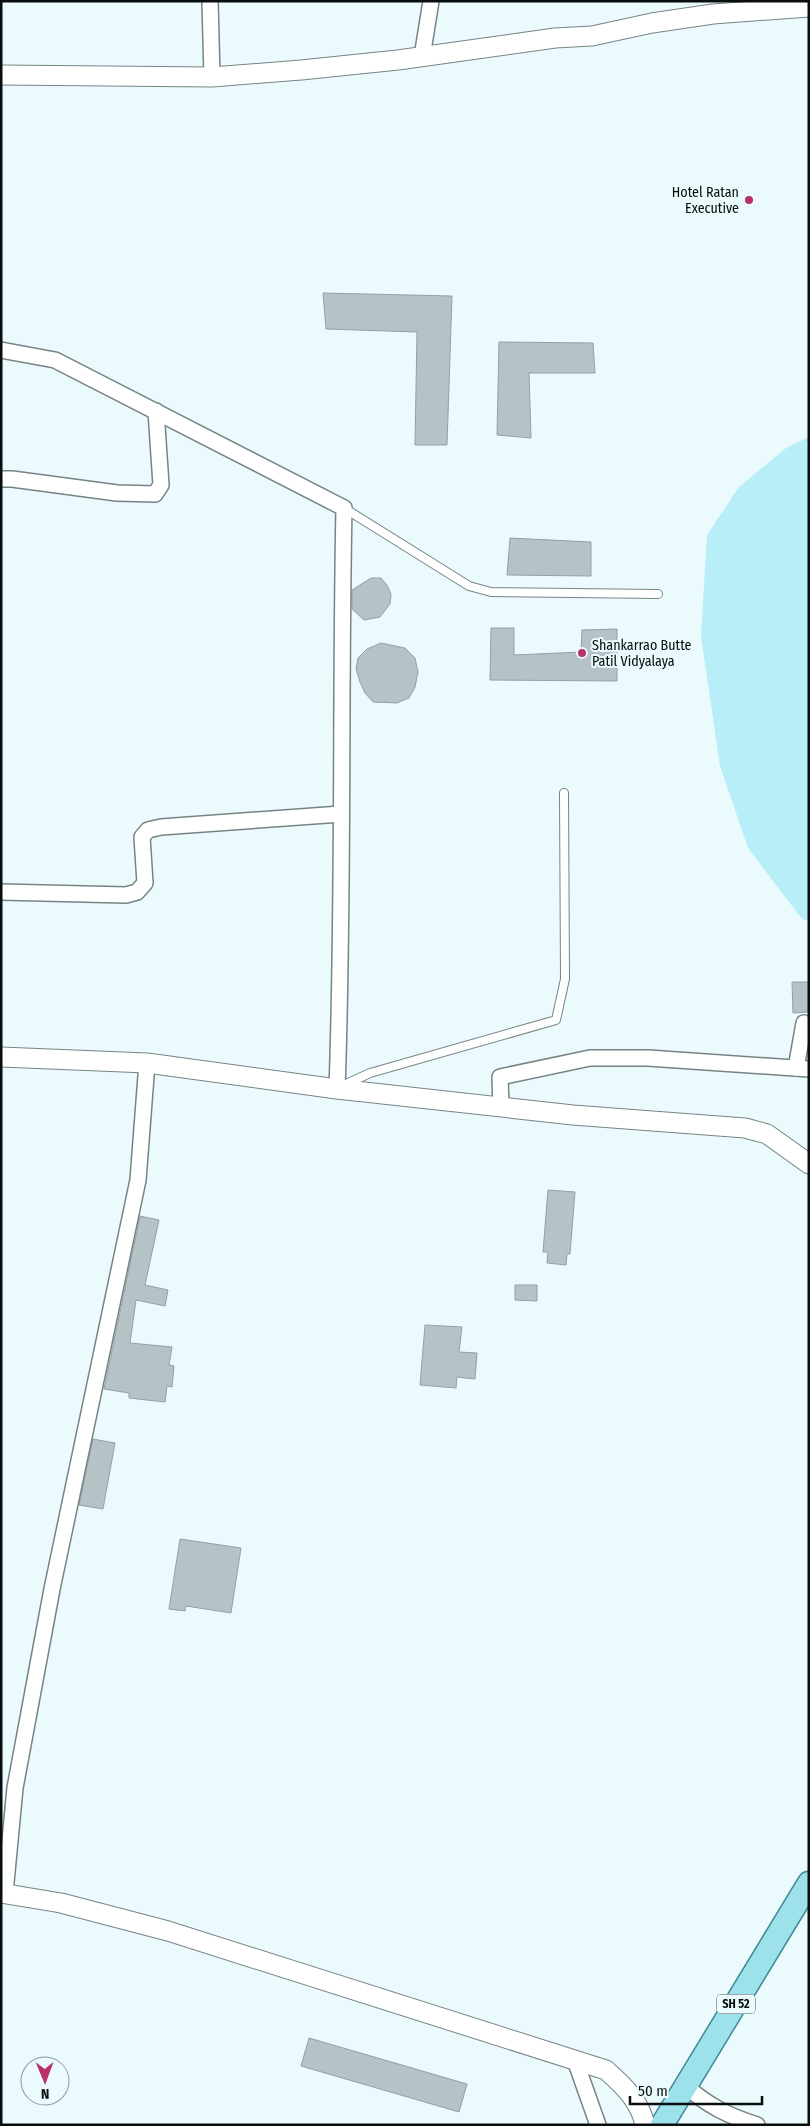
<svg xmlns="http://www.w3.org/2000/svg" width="810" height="2126" font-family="'Fira Sans Condensed',sans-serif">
	<rect width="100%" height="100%" fill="#ebfafc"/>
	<!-- green -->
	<path fill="#b7eef7" d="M809,437V921L802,919L748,848L720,766L701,636L707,535L739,487L786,448Z"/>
	<!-- building -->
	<g fill="#b5c3c6" stroke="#93a1a3">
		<path d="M323,293L452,296L447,445H415L417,332L326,329Z"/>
		<path d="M499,342L593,343L595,373H529L531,438L497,435Z"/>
		<path d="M510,538L591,542V576L507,575Z"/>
		<path d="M371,578H381L387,585L391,594L390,604L380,617L364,620L352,609V590Z"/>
		<path d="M491,628H514V655L581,652L582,630L617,629V681L490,680Z"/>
		<path d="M381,643L405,648L415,658L418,672L415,687L409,698L397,703L373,702L365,693L360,682L356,669L358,658L367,649Z"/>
		<path d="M792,982H809V1012L793,1013Z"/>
		<path d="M548,1190L575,1192L570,1254H567L566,1265L547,1263L548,1252H543Z"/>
		<path d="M140,1216L159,1220L145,1285L168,1290L165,1306L136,1300L130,1343L172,1347L169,1365L174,1366L172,1387L167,1386L165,1402L129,1398V1393L104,1389Z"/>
		<path d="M515,1285H537V1301L515,1300Z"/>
		<path d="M425,1325L462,1327L459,1352L477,1353L475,1379L457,1377L456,1388L420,1385Z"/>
		<path d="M93,1439L115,1443L103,1509L79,1505Z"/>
		<path d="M180,1539L241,1548L231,1613L186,1606L185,1611L169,1609Z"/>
		<path d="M309,2038L467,2084L459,2112L301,2066Z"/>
	</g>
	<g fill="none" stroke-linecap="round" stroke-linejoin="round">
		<defs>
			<g id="service">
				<path d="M344,508L469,586L491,592L658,594"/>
				<path d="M344,1085L370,1073L556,1020L565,979L564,793"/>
			</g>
			<g id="minor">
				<path d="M210,1L212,77"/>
				<path d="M422,57L431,1"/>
				<path d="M1,350L55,360L344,508C340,702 344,895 337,1089"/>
				<path d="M1,479H12L117,493L155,494L161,485L156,411"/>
				<path d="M1,892L126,895L137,892L145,883L142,837L148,830L161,827L341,814"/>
				<path d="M796,1068L804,1023"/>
				<path d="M501,1107L500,1077L590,1058H648L809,1069"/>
				<path d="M5,1893L15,1788L52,1589L138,1180L147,1063"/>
				<path d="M575,2060L598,2125"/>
				<path d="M686,2086C708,2106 729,2116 757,2125"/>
			</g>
			<g id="tertiary">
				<path d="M1,75L212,77L301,70L398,60L555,38L592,36L652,23L713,14L809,7"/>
				<path d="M1,1057L147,1063L337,1089L573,1115L745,1128L767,1134L809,1164"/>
				<path d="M1,1893L61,1903L168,1931L606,2070C624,2086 640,2101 645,2125"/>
			</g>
			<path id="primary" d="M662,2125L809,1883"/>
		</defs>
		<!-- service casing -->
		<use href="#service" stroke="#768486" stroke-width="10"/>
		<!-- minor casing -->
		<use href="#minor" stroke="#768486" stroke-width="18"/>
		<!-- tertiary casing -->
		<use href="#tertiary" stroke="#768486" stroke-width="21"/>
		<!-- primary casing -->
		<use href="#primary" stroke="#3f8a95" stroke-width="25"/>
		<!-- service -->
		<use href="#service" stroke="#fff" stroke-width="8"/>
		<!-- minor -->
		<use href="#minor" stroke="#fff" stroke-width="15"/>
		<!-- tertiary -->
		<use href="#tertiary" stroke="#fff" stroke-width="19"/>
		<!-- primary -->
		<use href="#primary" stroke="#9de1eb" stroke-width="22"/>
	</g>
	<!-- markers -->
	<g fill="#b9306c" stroke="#ebfafc" stroke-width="2">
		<circle cx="749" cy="200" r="5"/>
		<circle cx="582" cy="653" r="5"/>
	</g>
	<g text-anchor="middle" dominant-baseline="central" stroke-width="4" stroke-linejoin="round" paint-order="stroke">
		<!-- shield labels -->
		<rect fill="#ebfafc" stroke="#4c5455" stroke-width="1" x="717" y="1994.5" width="38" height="19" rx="4"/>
		<g font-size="12" font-weight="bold" fill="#080d0e">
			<text x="736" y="2004">SH 52</text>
		</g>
		<!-- poi labels -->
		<g font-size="14" fill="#080d0e" stroke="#ebfafc" text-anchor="end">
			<text x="739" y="192">Hotel Ratan<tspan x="739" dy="16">Executive</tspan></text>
			<text x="592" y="645" text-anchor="start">Shankarrao Butte<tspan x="592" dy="16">Patil Vidyalaya</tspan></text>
		</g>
	</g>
	<!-- border -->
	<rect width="810" height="2126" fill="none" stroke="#080d0e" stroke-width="5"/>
	<!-- north arrow -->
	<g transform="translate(45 2081) rotate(179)"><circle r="24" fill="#ebfafc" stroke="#909b9d"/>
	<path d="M0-4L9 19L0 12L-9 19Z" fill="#b9306c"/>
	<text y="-8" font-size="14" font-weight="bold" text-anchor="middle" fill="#080d0e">N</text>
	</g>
	<!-- scale -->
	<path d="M630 2096v8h132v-8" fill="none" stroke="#080d0e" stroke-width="2.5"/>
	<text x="638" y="2096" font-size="15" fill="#080d0e" stroke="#ebfafc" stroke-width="4" paint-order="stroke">50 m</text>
</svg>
